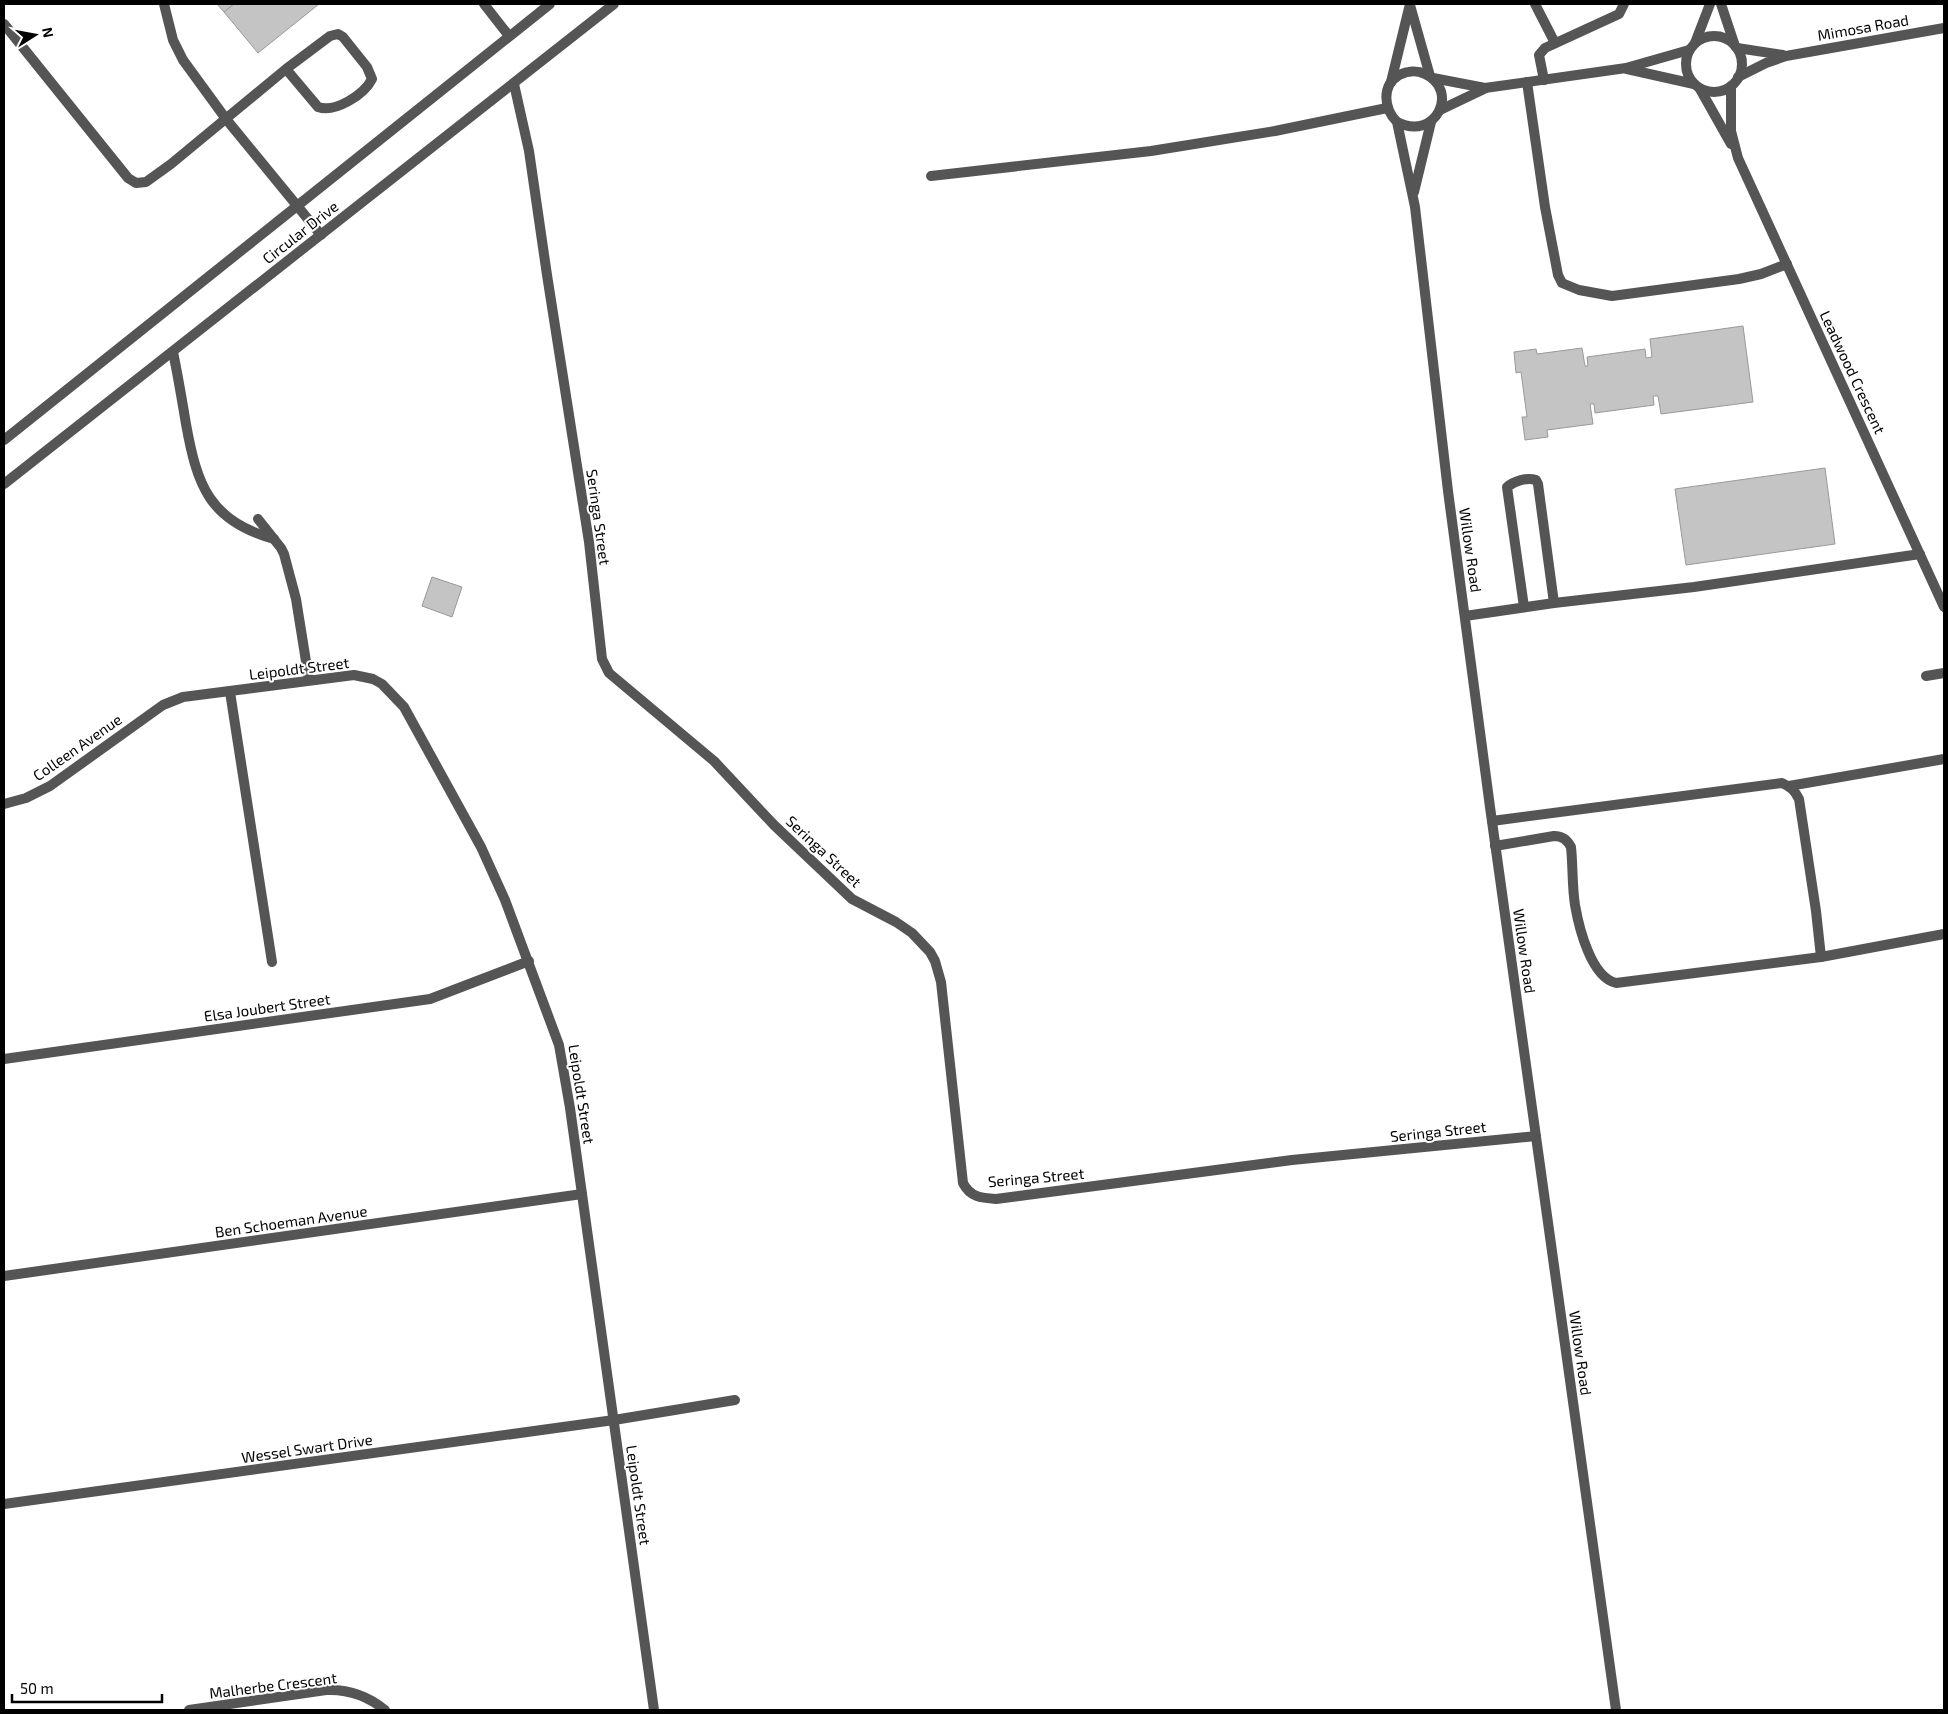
<svg xmlns="http://www.w3.org/2000/svg" width="1948" height="1714" font-family="'Exo 2',sans-serif">
	<rect width="100%" height="100%" fill="#fff"/>
	<!-- building -->
	<g fill="#c4c4c4" stroke="#999">
		<path d="M217,4H234L224,12Z"/>
		<path d="M234,4H319L258,53L224,12Z"/>
		<path d="M1743,326L1753,402L1661,414L1658,396H1653L1654,405L1595,413L1594,404H1590L1593,424L1547,430L1548,437L1525,440L1522,417H1527L1521,372L1516,373L1514,352L1536,349L1537,354L1582,348L1585,366H1588L1587,357L1645,349L1646,358L1652,357L1650,339Z"/>
		<path d="M1825,468L1835,544L1686,565L1675,489Z"/>
		<path d="M432,577L462,587L452,617L422,606Z"/>
	</g>
	<g fill="none" stroke-linecap="round" stroke-linejoin="round">
		<!-- service -->
		<g stroke="#555" stroke-width="10">
			<path d="M164,4L173,40L183,60L226,119L321,235"/>
			<path d="M484,4L509,36"/>
			<path d="M1535,4L1555,43"/>
			<path d="M4,24L128,178L136,183L146,182L171,164L286,69L330,36L338,34L343,37L367,67L372,79C364,95 335,113 318,107L286,69"/>
			<path d="M1544,80L1539,55L1545,48L1619,14L1624,4"/>
			<path d="M1527,82L1545,207L1558,275L1562,283L1579,290L1612,296L1739,279L1761,274L1787,264"/>
			<path d="M931,176L1151,151L1275,131L1387,108"/>
			<path d="M173,352C178,376 182,400 186,424C197,485 209,521 274,539"/>
			<path d="M258,519L281,548L284,554L296,599L309,680"/>
			<path d="M1524,607L1507,487C1514,481 1527,477 1536,480L1538,484L1554,603"/>
			<path d="M1465,616L1554,603L1694,587L1920,554"/>
			<path d="M1789,786L1944,759"/>
			<path d="M1492,821L1782,783C1791,787 1795,791 1799,799L1816,911L1821,957"/>
			<path d="M1495,846L1554,836C1563,836 1567,840 1571,847C1573,866 1572,886 1575,905C1579,928 1591,977 1616,983L1821,957L1944,934"/>
		</g>
		<!-- minor -->
		<g stroke="#555" stroke-width="10">
			<path d="M1721,4L1735,46"/>
			<circle cx="1714" cy="64" r="28"/>
			<path d="M1695,43L1710,4"/>
			<path d="M1737,48L1783,55"/>
			<path d="M1627,69L1694,84"/>
			<path d="M1738,77L1766,63L1786,56L1944,28"/>
			<path d="M1433,78L1485,88L1626,68L1689,50"/>
			<path d="M514,84L529,151L547,275L589,542L602,659L609,673L714,761L774,825L852,899L896,922L912,933L930,952L935,961L941,982L963,1183C970,1197 981,1198 996,1199L1292,1160L1536,1136"/>
			<path d="M1731,86V131L1738,158L1944,607"/>
			<path d="M1700,89L1731,144"/>
			<path d="M1440,110L1484,89"/>
			<path d="M1926,676L1944,673"/>
			<path d="M230,692L272,962"/>
			<path d="M4,804L26,798L50,786L163,705L183,697L354,675L373,679L382,684L404,707L481,847L505,900L559,1045L570,1108L654,1710"/>
			<path d="M4,1059L430,999L529,961"/>
			<path d="M4,1276L582,1194"/>
			<path d="M4,1504L614,1420L735,1400"/>
			<path d="M189,1710L326,1690C348,1689 368,1696 385,1710"/>
		</g>
		<!-- tertiary -->
		<g stroke="#555" stroke-width="10">
			<path d="M1410,5L1430,76"/>
			<path d="M1391,82L1410,4"/>
			<path d="M1397,122C1436,142 1460,90 1425,74C1417,70 1407,71 1399,75C1381,86 1384,109 1397,122L1415,207L1448,491L1490,807L1616,1710"/>
			<path d="M1414,192L1431,122"/>
			<path d="M4,440C187,296 367,148 550,4"/>
			<path d="M4,484L614,4"/>
		</g>
	</g>
	<g text-anchor="middle" dominant-baseline="central" stroke-width="4" stroke-linejoin="round" paint-order="stroke">
		<!-- street labels -->
		<g font-size="15" fill="#000" stroke="#fff">
			<text transform="translate(1863 27) rotate(-10)">Mimosa Road</text>
			<text transform="translate(300 232) rotate(-38)">Circular Drive</text>
			<text transform="translate(1853 372) rotate(65)">Leadwood Crescent</text>
			<text transform="translate(599 517) rotate(82)">Seringa Street</text>
			<text transform="translate(1471 550) rotate(82)">Willow Road</text>
			<text transform="translate(299 668) rotate(-7)">Leipoldt Street</text>
			<text transform="translate(77 747) rotate(-35)">Colleen Avenue</text>
			<text transform="translate(824 851) rotate(43)">Seringa Street</text>
			<text transform="translate(1525 951) rotate(82)">Willow Road</text>
			<text transform="translate(267 1007) rotate(-8)">Elsa Joubert Street</text>
			<text transform="translate(582 1094) rotate(81)">Leipoldt Street</text>
			<text transform="translate(1438 1131) rotate(-6)">Seringa Street</text>
			<text transform="translate(1036 1177) rotate(-5)">Seringa Street</text>
			<text transform="translate(291 1221) rotate(-8)">Ben Schoeman Avenue</text>
			<text transform="translate(1581 1353) rotate(82)">Willow Road</text>
			<text transform="translate(307 1448) rotate(-8)">Wessel Swart Drive</text>
			<text transform="translate(639 1495) rotate(82)">Leipoldt Street</text>
			<text transform="translate(273 1685) rotate(-7)">Malherbe Crescent</text>
		</g>
	</g>
	<!-- border -->
	<rect width="1948" height="1714" fill="none" stroke="#000000" stroke-width="10"/>
	<!-- north arrow -->
	<g transform="translate(35 35) rotate(79)" stroke="#ffffff" stroke-width="4" paint-order="stroke">
	<path d="M0-4L9 19L0 12L-9 19Z" fill="#000000"/>
	<text y="-8" font-size="14" font-weight="bold" text-anchor="middle" fill="#000000">N</text>
	</g>
	<!-- scale -->
	<path d="M12 1694v8h150v-8" fill="none" stroke="#000000" stroke-width="2.5"/>
	<text x="20" y="1694" font-size="15" fill="#000000" stroke="#ffffff" stroke-width="4" paint-order="stroke">50 m</text>
</svg>
